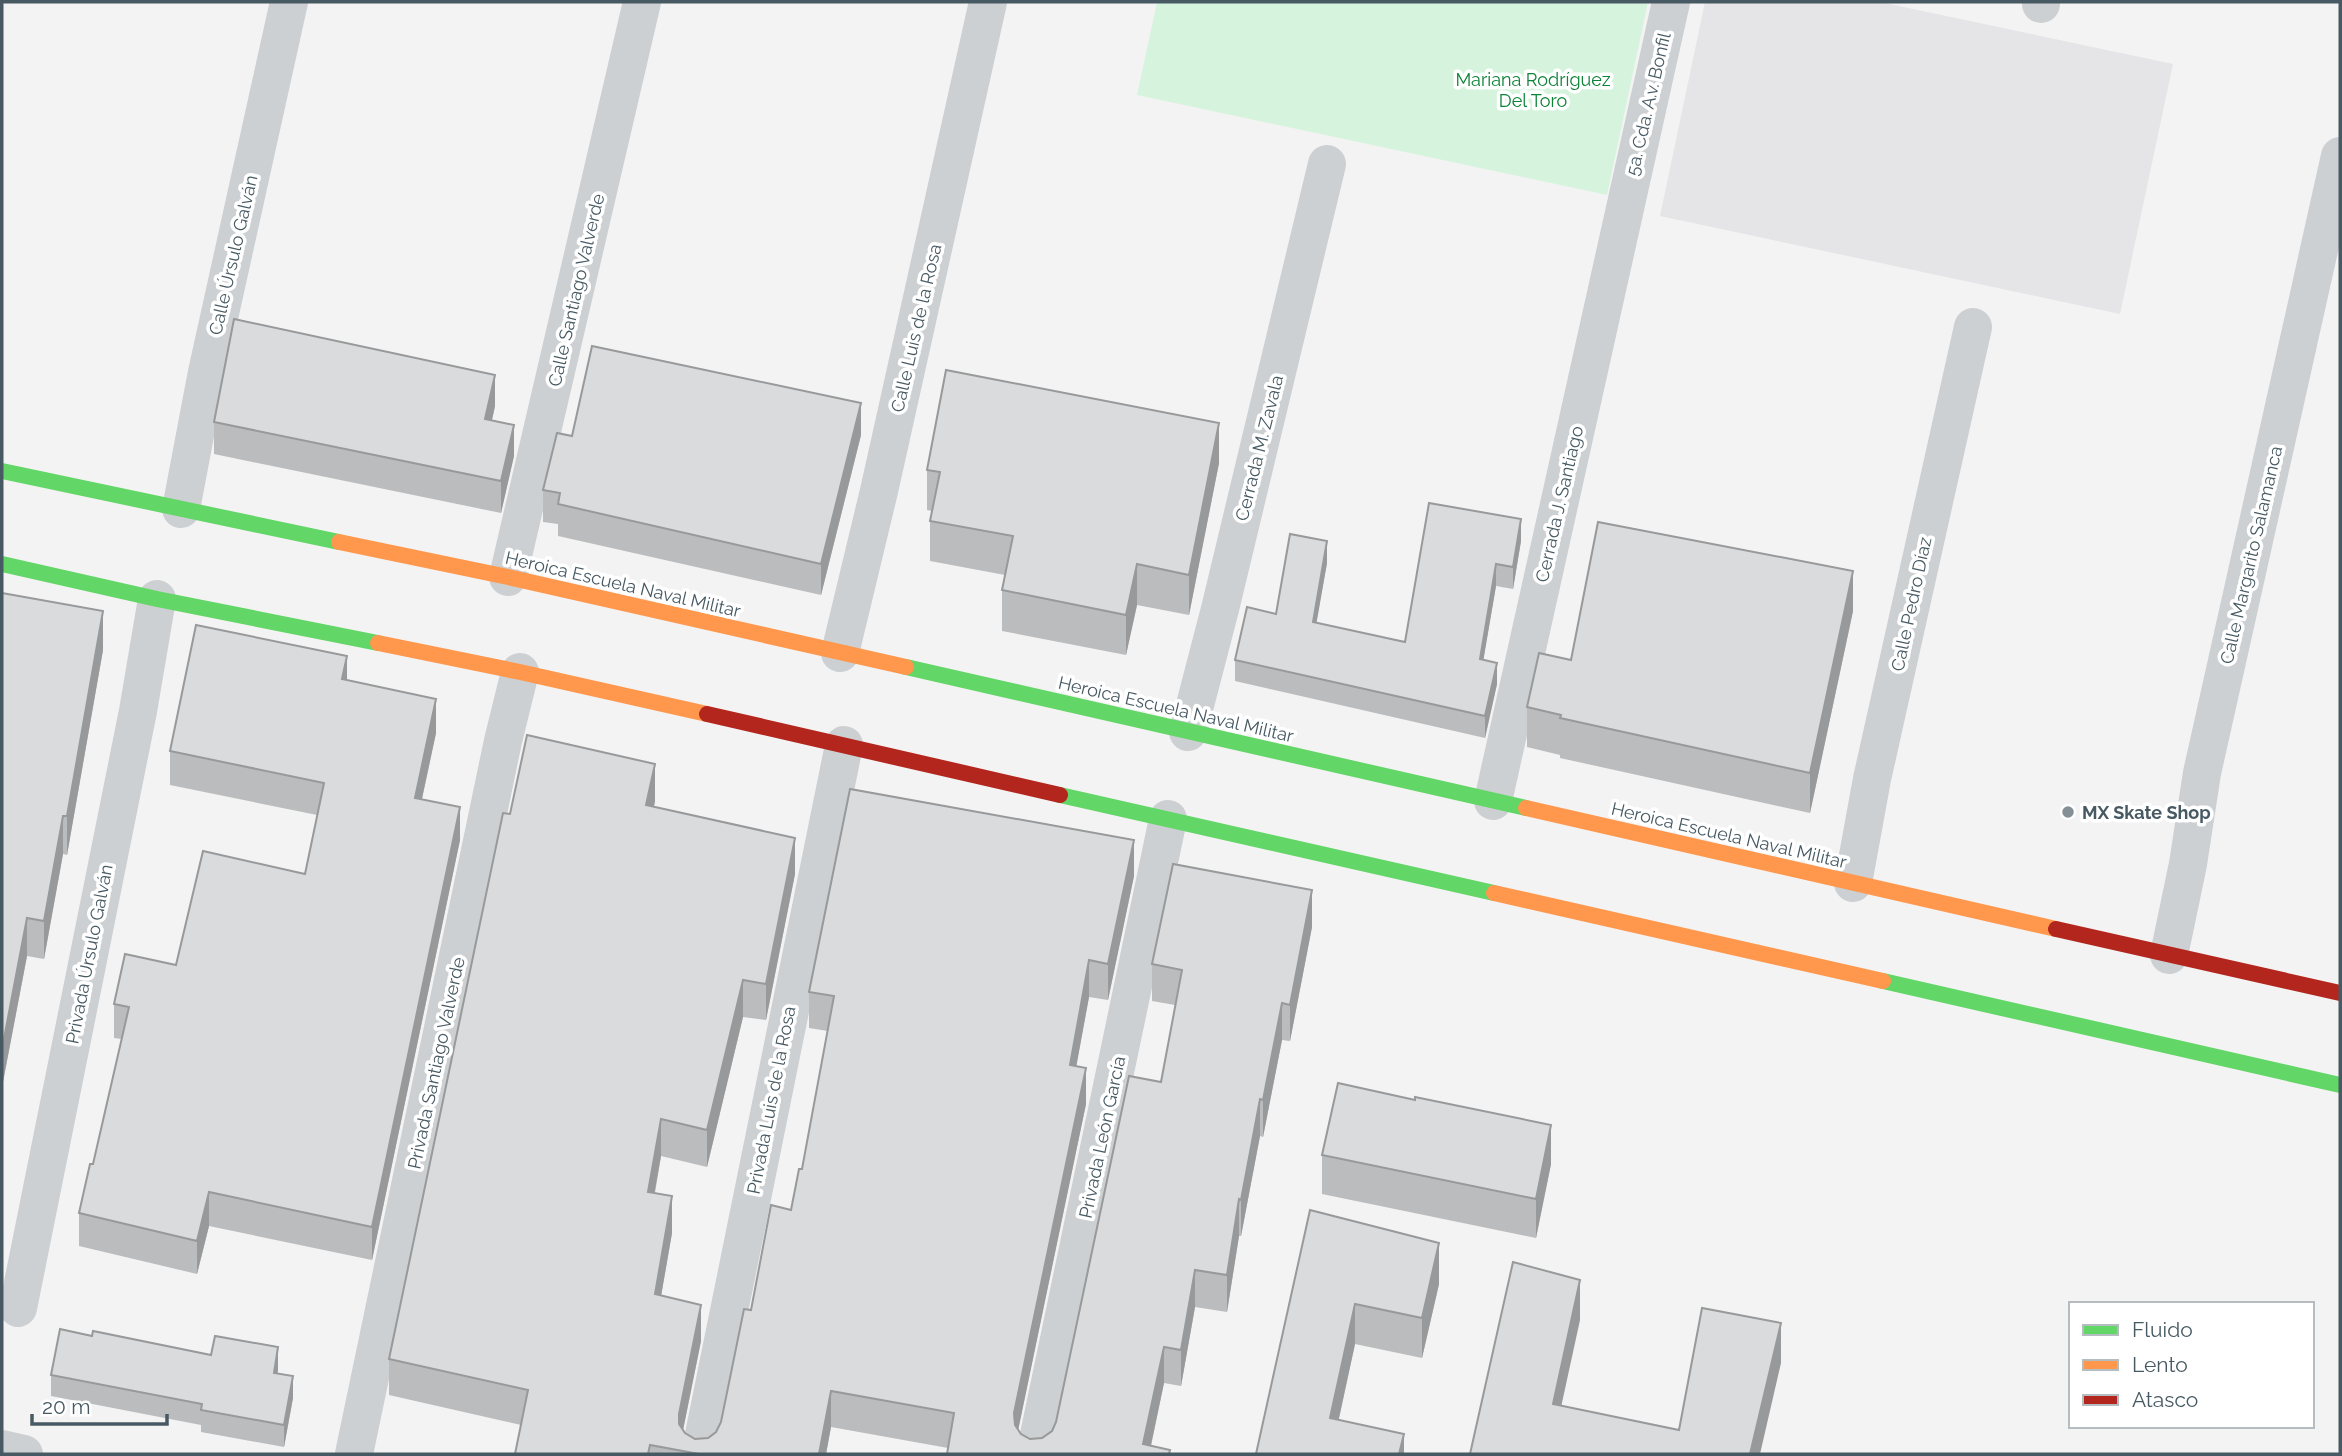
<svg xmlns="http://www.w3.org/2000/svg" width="2342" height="1456" font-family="Raleway,sans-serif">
	<rect width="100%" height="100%" fill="#f4f3f3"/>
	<!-- education -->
	<path fill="#e5e4e6" d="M1705,2H1880L2173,64L2120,314L1660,216Z"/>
	<!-- green -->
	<path fill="#d6f4dd" d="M1157,2H1648L1607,195L1137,95Z"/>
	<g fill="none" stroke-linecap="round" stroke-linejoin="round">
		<!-- street -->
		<g stroke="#cdd0d2" stroke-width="38">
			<path d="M2041,4V2"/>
			<path d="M181,509L207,372L289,2"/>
			<path d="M508,577L642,2"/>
			<path d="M840,653L879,491L988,2"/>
			<path d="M1188,732L1220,609L1327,164"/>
			<path d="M1493,801L1671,2"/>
			<path d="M1853,883L1872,779L1973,327"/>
			<path d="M2169,955L2188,864L2202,773L2340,156"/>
			<path d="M18,1308L138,711L157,599"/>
			<path d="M2,1449L24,1454"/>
			<path d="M354,1454L503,741L520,672"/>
			<path d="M700,1454L844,745"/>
			<path d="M1035,1454L1168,819"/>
		</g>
		<!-- fast -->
		<g stroke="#63d668" stroke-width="16">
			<path d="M2,471L339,542"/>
			<path d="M2,564L157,599L378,643"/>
			<path d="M906,667L1526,808"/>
			<path d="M1060,795L1494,893"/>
			<path d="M1883,981L2340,1085"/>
		</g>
		<!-- slow -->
		<g stroke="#ff974d" stroke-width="16">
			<path d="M339,542L508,577L906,667"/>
			<path d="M378,643L520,672L707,714"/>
			<path d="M1526,808L2056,929"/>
			<path d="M1494,893L1883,981"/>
		</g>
		<!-- jam -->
		<g stroke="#b3261e" stroke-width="16">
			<path d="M707,714L1060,795"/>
			<path d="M2056,929L2340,993"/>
		</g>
	</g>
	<!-- wall -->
	<g fill="#bbbcbd">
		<path d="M495,406L492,420L514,456L501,513L214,454V422Z"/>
		<path d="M861,435L821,595L558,536V524L543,522V490L572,436Z"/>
		<path d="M1219,463L1189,615L1137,605L1126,655L1002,631V590L1005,575L930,561V521L932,511L927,510V470Z"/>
		<path d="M1521,541L1513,589L1496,586L1483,660L1497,684L1485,738L1235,681V660L1276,614L1327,563L1316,623L1405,642Z"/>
		<path d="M2,593L103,650L67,855L63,854L44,959L27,956L2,1087Z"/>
		<path d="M1853,611L1810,813L1560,758V755L1527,747V707L1571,660Z"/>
		<path d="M347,680L436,733L422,799L460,840L372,1260L209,1226L197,1274L79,1246V1213L93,1164L122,1039L114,1038V1004L176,965L305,874L317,815L170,785V751Z"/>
		<path d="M655,801L654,807L795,874L766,1020L743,1017L707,1167L661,1156L655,1193L672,1233L661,1296L701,1341L683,1430L685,1433L695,1439L708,1438L716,1432L721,1422L751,1310L791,1210L802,1169L828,1031L809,1028V992L1134,876L1108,1000L1089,997L1076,1066L1086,1104L1018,1430L1021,1434L1030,1439L1042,1438L1052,1431L1056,1422L1161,1082L1175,1005L1152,1001V964L1312,927L1290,1041L1282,1040L1263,1137L1260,1136L1241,1236H1239L1227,1312L1195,1307L1181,1386L1164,1383L1151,1446L1170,1454L948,1448L831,1427L826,1454H515L521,1425L389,1395V1359L510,814Z"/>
		<path d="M1415,1100L1551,1164L1536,1238L1322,1194V1155Z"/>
		<path d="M1310,1210L1439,1284L1422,1358L1355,1344L1339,1419L1404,1454H1256Z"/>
		<path d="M92,1336L278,1369V1374L293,1398L284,1447L201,1432V1425L51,1396V1375Z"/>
	</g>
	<!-- shaded-wall -->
	<g fill="#98999a">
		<path d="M495,375V406L485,451V419Z"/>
		<path d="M861,403V435L821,595V564Z"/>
		<path d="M1219,423V463L1189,615V575Z"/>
		<path d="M514,425V456L501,513V481Z"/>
		<path d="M1521,519V541L1513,589V567Z"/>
		<path d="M1327,541V563L1313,643V622Z"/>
		<path d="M1137,564V605L1126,655V615Z"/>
		<path d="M1496,564V586L1480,680V659Z"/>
		<path d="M1853,571V611L1810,813V773Z"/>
		<path d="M103,611V650L67,855V816Z"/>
		<path d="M347,656V690L342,679Z"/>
		<path d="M1497,663V684L1485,738V716Z"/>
		<path d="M436,699V733L415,831V798Z"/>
		<path d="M655,764V801L646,842V805Z"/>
		<path d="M460,807V840L372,1260V1227Z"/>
		<path d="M63,816V854L44,959V921Z"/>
		<path d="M795,838V874L766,1020V984Z"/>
		<path d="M1134,840V876L1108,1000V964Z"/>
		<path d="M1312,890V927L1290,1041V1005Z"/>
		<path d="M27,918V956L2,1087V1049Z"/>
		<path d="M1089,960V997L1070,1101V1065Z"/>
		<path d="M743,980V1017L707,1167V1130Z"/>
		<path d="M1282,1003V1040L1263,1137V1100Z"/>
		<path d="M1086,1068V1104L1014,1450V1413Z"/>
		<path d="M1260,1099V1136L1241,1236V1200Z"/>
		<path d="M661,1119V1156L648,1229V1192Z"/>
		<path d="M1551,1125V1164L1536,1238V1199Z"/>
		<path d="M209,1192V1226L197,1274V1241Z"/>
		<path d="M672,1196V1233L655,1331V1294Z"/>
		<path d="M1239,1199V1236L1227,1312V1275Z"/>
		<path d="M1439,1243V1284L1422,1358V1318Z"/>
		<path d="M1195,1270V1307L1181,1386V1350Z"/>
		<path d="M1580,1280V1320L1553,1444V1404Z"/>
		<path d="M1355,1304V1344L1331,1454L1330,1418Z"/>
		<path d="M701,1305V1341L679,1450V1414Z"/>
		<path d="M1781,1323V1363L1760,1454H1750Z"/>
		<path d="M278,1347V1369L274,1395V1373Z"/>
		<path d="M1164,1347V1383L1149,1454L1143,1444Z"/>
		<path d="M293,1376V1398L284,1447V1425Z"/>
		<path d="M831,1391V1427L826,1454H819Z"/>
		<path d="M1404,1434V1454H1399Z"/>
	</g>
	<!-- building -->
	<g fill="#d9dbdc" stroke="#98999a" stroke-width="2">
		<path d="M234,319L495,375L485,419L514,425L501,481L214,422Z"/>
		<path d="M592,346L861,403L821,564L558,504L560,493L543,490L557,433L572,436Z"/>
		<path d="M946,370L1219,423L1189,575L1137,564L1126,615L1002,590L1013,536L930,521L940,472L927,470Z"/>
		<path d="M1429,503L1521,519L1513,567L1496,564L1480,659L1497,663L1485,716L1235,660L1247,607L1276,614L1290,534L1327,541L1313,622L1405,642Z"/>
		<path d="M1598,522L1853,571L1810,773L1560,718L1561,715L1527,707L1539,653L1571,660Z"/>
		<path d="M2,593L103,611L67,816H63L44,921L27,918L2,1049Z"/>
		<path d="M196,625L347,656L342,679L436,699L415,798L460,807L372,1227L209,1192L197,1241L79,1213L90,1164H93L129,1007L114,1004L125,954L176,965L203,851L305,874L324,783L170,751Z"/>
		<path d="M527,735L655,764L646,805L795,838L766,984L743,980L707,1130L661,1119L648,1192L672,1196L655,1294L701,1305L679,1414V1424L685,1433L695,1439L708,1438L716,1432L721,1422L744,1309L751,1310L771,1205L791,1210L799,1169H802L834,996L809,992L850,789L1134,840L1108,964L1089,960L1070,1065L1086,1068L1014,1413L1015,1425L1021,1434L1030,1439L1042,1438L1052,1431L1056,1422L1129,1076L1161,1082L1182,970L1152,964L1173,864L1312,890L1290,1005L1282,1003L1263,1100L1260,1099L1241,1200L1239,1199L1227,1275L1195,1270L1181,1350L1164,1347L1143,1444L1170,1450L1169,1454H947L954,1413L831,1391L819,1454H699L650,1445L648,1454H515L528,1390L389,1359L503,813L510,814Z"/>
		<path d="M1338,1083L1415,1100V1097L1551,1125L1536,1199L1322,1155Z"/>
		<path d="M1310,1210L1439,1243L1422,1318L1355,1304L1330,1418L1404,1434L1399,1454H1256Z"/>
		<path d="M1513,1262L1580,1280L1553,1404L1679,1430L1702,1308L1781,1323L1750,1454H1470Z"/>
		<path d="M60,1329L92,1336L93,1331L211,1355L215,1336L278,1347L274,1373L293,1376L284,1425L201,1410L202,1404L51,1375Z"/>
	</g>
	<!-- markers -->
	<circle fill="#849095" stroke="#fff" stroke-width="2.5" cx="2068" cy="812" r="7"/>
	<g text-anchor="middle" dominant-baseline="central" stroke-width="7" stroke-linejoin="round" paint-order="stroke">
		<!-- park labels -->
		<g font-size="18" fill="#0d8337" stroke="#fff">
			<text x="1533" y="79">Mariana Rodríguez<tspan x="1533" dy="21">Del Toro</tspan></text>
		</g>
		<!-- street labels -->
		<g font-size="18" fill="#475a63" stroke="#fff">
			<text transform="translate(1648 104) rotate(-77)">5a. Cda. A.v. Bonfil</text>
			<text transform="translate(233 255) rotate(-77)">Calle Úrsulo Galván</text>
			<text transform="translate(576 290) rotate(-77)">Calle Santiago Valverde</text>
			<text transform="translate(916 328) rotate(-77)">Calle Luis de la Rosa</text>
			<text transform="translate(1259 448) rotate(-76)">Cerrada M. Zavala</text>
			<text transform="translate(1559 504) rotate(-77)">Cerrada J. Santiago</text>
			<text transform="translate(2251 555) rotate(-77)">Calle Margarito Salamanca</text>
			<text transform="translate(623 584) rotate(13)">Heroica Escuela Naval Militar</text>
			<text transform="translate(1911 604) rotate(-78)">Calle Pedro Díaz</text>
			<text transform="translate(1176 709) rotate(13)">Heroica Escuela Naval Militar</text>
			<text transform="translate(1729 835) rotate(13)">Heroica Escuela Naval Militar</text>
			<text transform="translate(89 954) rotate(-79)">Privada Úrsulo Galván</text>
			<text transform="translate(436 1063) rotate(-78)">Privada Santiago Valverde</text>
			<text transform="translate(771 1100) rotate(-79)">Privada Luis de la Rosa</text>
			<text transform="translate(1102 1137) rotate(-78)">Privada León García</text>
		</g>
		<!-- poi labels -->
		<g font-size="18" font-weight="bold" fill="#475a63" stroke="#fff" text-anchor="start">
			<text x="2082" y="812">MX Skate Shop</text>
		</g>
	</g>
	<!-- border -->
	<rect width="2342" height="1456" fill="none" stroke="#475a63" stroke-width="7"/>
	<!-- legend -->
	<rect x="2069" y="1302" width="245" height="126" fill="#ffffff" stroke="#b5bdc1" stroke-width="2"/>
	<rect x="2083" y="1325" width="35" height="10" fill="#63d668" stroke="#b5bdc1" stroke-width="2"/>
	<text x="2132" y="1337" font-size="21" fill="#475a63">Fluido</text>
	<rect x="2083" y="1360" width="35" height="10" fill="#ff974d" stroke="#b5bdc1" stroke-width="2"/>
	<text x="2132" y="1372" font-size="21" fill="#475a63">Lento</text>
	<rect x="2083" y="1395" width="35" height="10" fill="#b3261e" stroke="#b5bdc1" stroke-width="2"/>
	<text x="2132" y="1407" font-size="21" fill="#475a63">Atasco</text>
	<!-- scale -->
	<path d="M32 1414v10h135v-10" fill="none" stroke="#475a63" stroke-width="3.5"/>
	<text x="42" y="1414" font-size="21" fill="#475a63" stroke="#ffffff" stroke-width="5" paint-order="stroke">20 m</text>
</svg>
